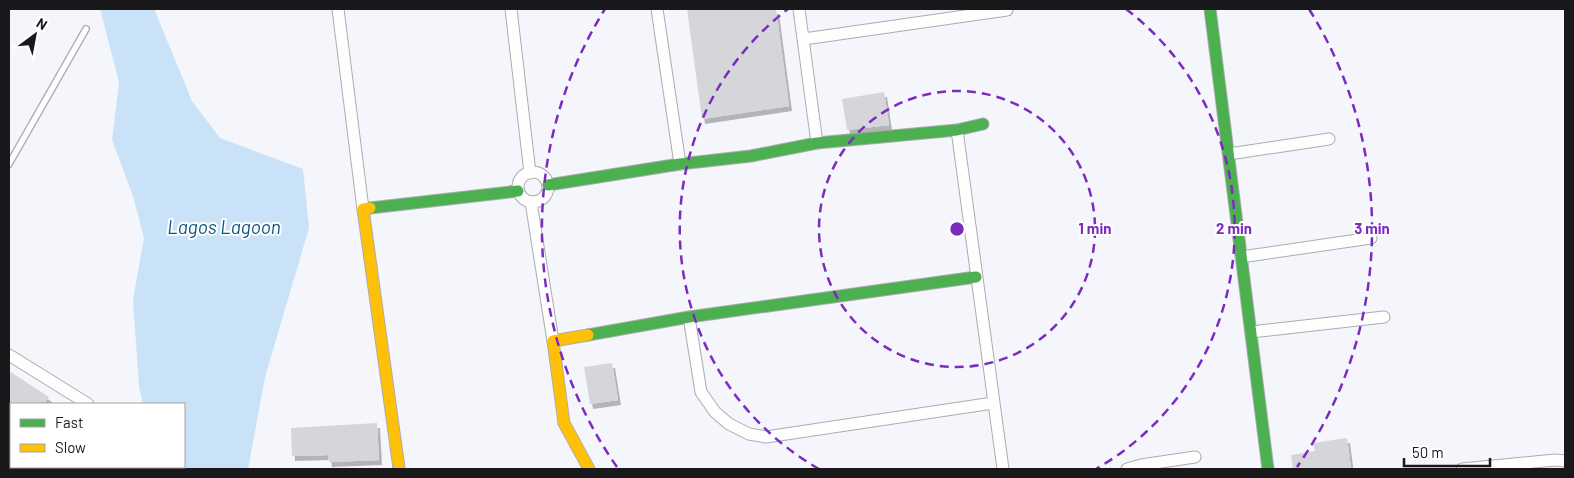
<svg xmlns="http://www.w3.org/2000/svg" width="1574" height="478" font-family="Barlow,sans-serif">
	<defs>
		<filter id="shadow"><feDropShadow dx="3" dy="5" stdDeviation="0" flood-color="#0004"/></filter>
	</defs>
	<rect width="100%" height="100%" fill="#f5f6fb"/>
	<!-- water -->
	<path fill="#c9e2f7" d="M100,9H155L157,16L192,101L220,138L303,169L309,228L265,377L248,469H156L155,467H184V404H143L139,387L133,300L144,238L133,196L112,140L119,82Z"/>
	<!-- building -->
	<g fill="#d5d6d9" filter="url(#shadow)">
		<path d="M687,9H776L789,106L702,119Z"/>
		<path d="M884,92L889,125L847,130L842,99Z"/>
		<path d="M612,363L618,400L590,404L584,367Z"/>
		<path d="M9,371L49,397L44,404H9Z"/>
		<path d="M377,423L379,460L329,462L328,455L292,456L291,428Z"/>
		<path d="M1347,438L1351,469H1293L1291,455L1315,451L1313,443Z"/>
	</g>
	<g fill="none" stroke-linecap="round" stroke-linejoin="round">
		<defs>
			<path id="lane" d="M9,164L86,29"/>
			<g id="street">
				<path d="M338,9L363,209"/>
				<path d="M511,9L530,173"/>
				<path d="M657,9L680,164"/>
				<path d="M799,9L817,143"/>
				<path d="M804,39L1007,10"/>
				<path d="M957,130L1003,469"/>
				<path d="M1229,154L1329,139"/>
				<circle cx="533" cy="187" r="15"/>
				<path d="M531,202L553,341"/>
				<path d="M1241,257L1371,238"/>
				<path d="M689,317L701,392L715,412L729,424L749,434L766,437L993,403"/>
				<path d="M1251,332L1384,317"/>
				<path d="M9,355L88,404"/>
				<path d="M74,469L75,467"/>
				<path d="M1127,469L1141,465L1195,457"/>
				<path d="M1462,469L1555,460L1565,461"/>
			</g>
			<g id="fast">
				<path d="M1210,9L1268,469"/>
				<path d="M548,185L680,164L751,156L817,143L957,130L983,124"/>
				<path d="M370,208L518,191"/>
				<path d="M588,335L689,317L976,277"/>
			</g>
			<g id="slow">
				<path d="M370,208L363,209L399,468"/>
				<path d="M588,335L553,341L564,423L589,469"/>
			</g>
		</defs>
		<!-- lane casing -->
		<use href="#lane" stroke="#abacb0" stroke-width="8"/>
		<!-- street casing -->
		<use href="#street" stroke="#abacb0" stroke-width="13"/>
		<!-- fast casing -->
		<use href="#fast" stroke="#abacb0" stroke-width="13"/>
		<!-- slow casing -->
		<use href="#slow" stroke="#abacb0" stroke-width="13"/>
		<!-- lane -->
		<use href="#lane" stroke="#fefefe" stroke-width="5.5"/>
		<!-- street -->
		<use href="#street" stroke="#fefefe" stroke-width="11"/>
		<!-- fast -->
		<use href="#fast" stroke="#4caf50" stroke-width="11"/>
		<!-- slow -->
		<use href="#slow" stroke="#ffc107" stroke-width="11"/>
	</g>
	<!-- distance rings -->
	<g fill="none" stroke="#7b2cbf" stroke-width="2.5" stroke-dasharray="9 6">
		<circle cx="957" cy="229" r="138"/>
		<path d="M819 469A277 277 0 0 1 788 9M1126 9A277 277 0 0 1 1096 469"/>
		<path d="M617 467A415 415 0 0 1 605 9M1309 9A415 415 0 0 1 1297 467"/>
	</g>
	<g text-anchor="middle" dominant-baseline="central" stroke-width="4" stroke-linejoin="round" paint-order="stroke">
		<!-- water labels -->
		<g font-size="19" font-style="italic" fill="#08557e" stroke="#fff">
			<text x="224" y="226">Lagos Lagoon</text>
		</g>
	</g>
	<circle cx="957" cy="229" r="8" fill="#7b2cbf" stroke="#fff" stroke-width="2.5"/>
	<g font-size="15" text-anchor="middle" font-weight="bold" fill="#7b2cbf" stroke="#fff" stroke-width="4" stroke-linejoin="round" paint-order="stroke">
		<text x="1095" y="234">1 min</text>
		<text x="1234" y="234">2 min</text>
		<text x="1372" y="234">3 min</text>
	</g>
	<!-- border -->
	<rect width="1574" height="478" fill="none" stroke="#19191c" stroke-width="20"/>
	<!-- legend -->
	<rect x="10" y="403" width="175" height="65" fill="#ffffff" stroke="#a3a3a4"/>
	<rect x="20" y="419" width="25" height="8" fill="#4caf50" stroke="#a3a3a4"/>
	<text x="55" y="428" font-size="15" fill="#19191c">Fast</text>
	<rect x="20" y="444" width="25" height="8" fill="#ffc107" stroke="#a3a3a4"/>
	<text x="55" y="453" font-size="15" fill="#19191c">Slow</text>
	<!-- north arrow -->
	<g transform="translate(35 35) rotate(32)" stroke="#ffffff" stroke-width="4" paint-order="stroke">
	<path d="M0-4L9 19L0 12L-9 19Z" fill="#19191c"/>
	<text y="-8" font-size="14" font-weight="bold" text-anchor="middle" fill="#19191c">N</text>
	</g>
	<!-- scale -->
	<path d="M1404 458v8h86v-8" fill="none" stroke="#19191c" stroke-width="2.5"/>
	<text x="1412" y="458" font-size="15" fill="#19191c" stroke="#ffffff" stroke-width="4" paint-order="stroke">50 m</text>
</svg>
